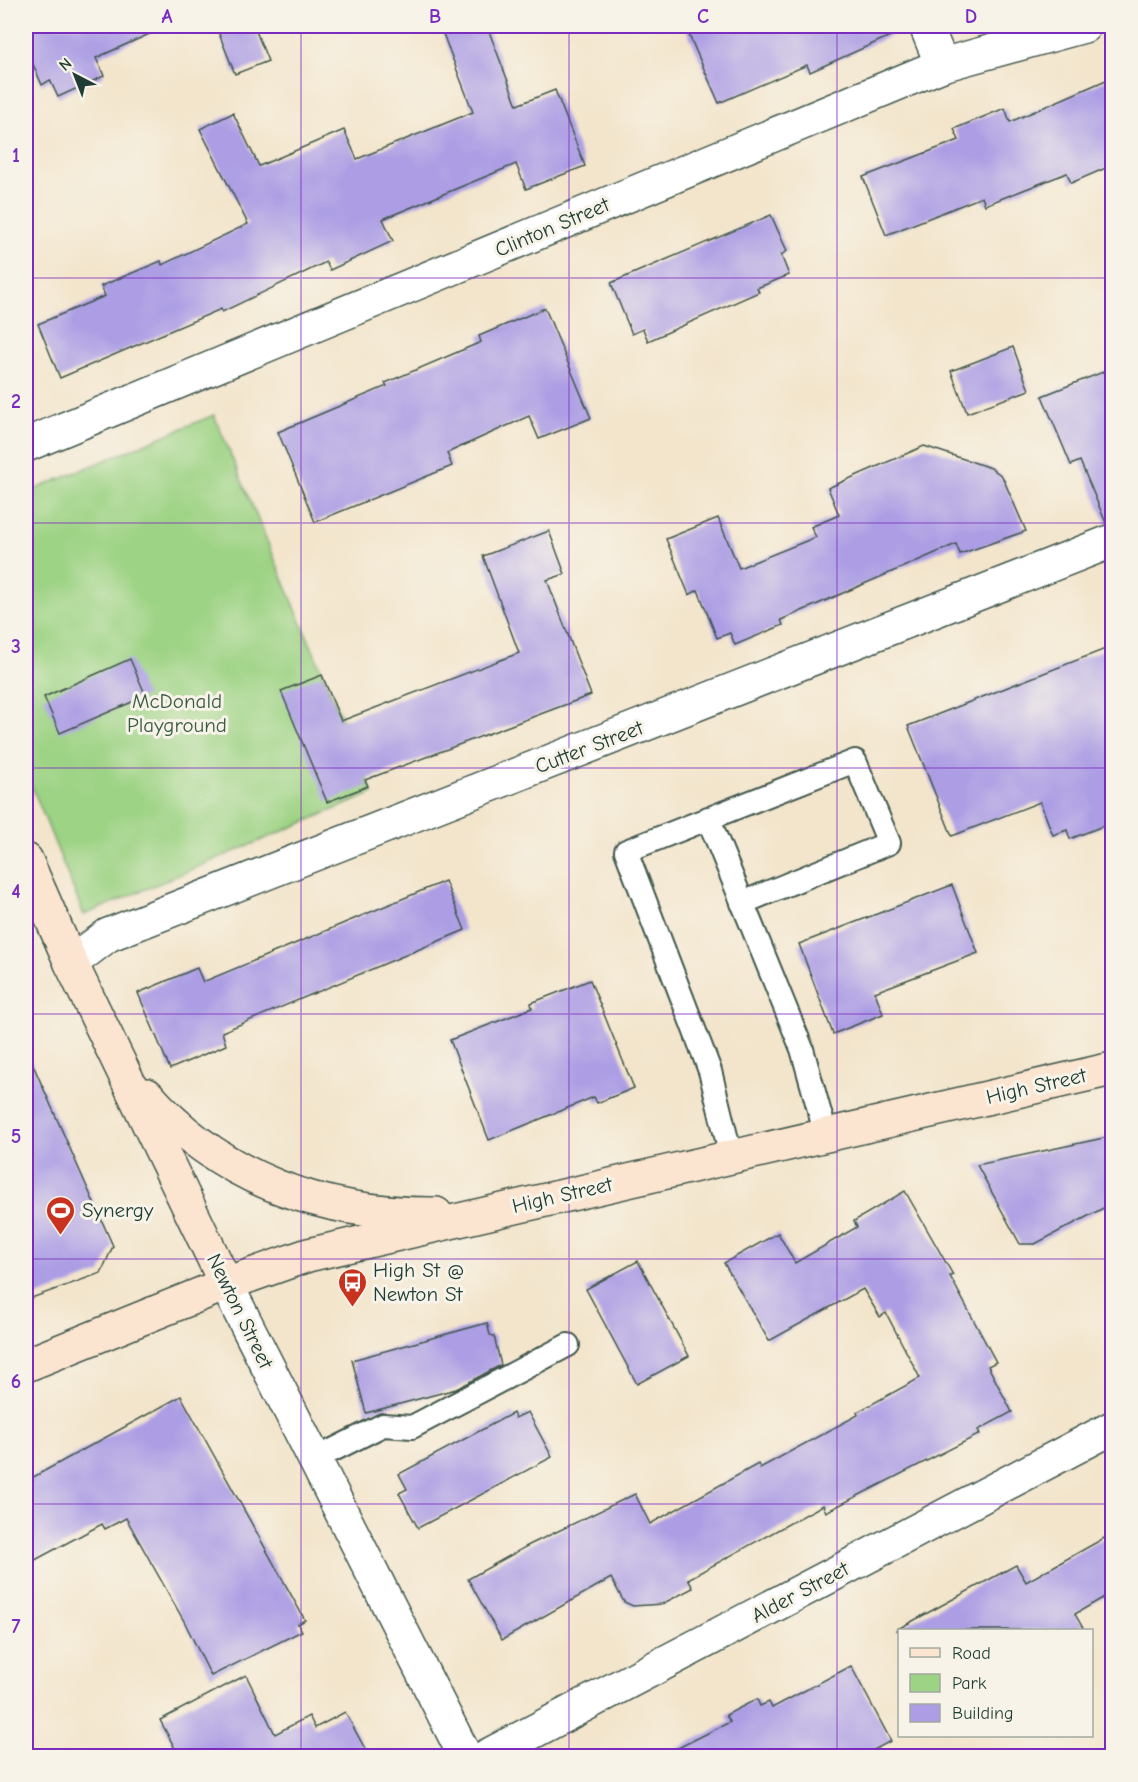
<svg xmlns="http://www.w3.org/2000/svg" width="1138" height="1782" font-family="'Comic Neue',sans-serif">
	<rect width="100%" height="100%" fill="#f7f3e8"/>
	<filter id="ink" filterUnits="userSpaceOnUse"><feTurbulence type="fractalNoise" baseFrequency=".0167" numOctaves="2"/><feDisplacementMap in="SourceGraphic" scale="12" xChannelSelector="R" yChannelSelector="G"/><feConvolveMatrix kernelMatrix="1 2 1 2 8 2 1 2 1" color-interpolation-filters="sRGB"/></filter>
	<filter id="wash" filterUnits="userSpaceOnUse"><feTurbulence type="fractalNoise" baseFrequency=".008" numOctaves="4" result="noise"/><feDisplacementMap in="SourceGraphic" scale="24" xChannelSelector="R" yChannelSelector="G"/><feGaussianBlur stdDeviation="1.35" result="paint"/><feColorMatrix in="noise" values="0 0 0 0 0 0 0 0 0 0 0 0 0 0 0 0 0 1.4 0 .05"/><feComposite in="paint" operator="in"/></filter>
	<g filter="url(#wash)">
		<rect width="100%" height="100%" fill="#f3e5cc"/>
		<!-- green -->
		<path fill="#9dd384" stroke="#5e885c" stroke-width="1.5" d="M214,415L373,793L84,915L26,772V493Z"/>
		<g id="blocks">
			<!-- building -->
			<g fill="#ac9de4">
				<path d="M26,26H167L96,58L104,76L58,97L50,80L42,85L26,48Z"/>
				<path d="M216,26H254L268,61L235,74Z"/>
				<path d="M440,26H487L517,105L555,90L585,166L526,189L516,164L383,219L393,241L330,270L326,262L222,312L221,309L60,378L38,324L105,296L101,286L161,261L162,265L248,224L200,129L233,113L259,166L344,130L357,159L473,112Z"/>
				<path d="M685,26H908V28L810,72L807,65L719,103Z"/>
				<path d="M1113,77V165L1071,183L1067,173L985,205L982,197L886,235L863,177L959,140L954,129L1005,108L1010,122Z"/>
				<path d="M771,215L787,251L781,255L789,275L757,288L759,292L648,341L643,329L632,334L611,283Z"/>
				<path d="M545,308L591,418L539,439L529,416L447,453L452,466L315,522L278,432L387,386L385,383L481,342L479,336Z"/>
				<path d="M1013,347L1029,390L967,413L951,371Z"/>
				<path d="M1113,368V523H1106L1080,461L1071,465L1042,396Z"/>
				<path d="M924,446L991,468L1002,476L1026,531L960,554L956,544L781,620L783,625L735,645L730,633L717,638L698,590L689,595L666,539L718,518L739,568L816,537L811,527L839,515L828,488Z"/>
				<path d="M549,531L565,574L547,580L591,695L365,780L368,786L327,802L281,691L322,675L341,721L519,653L483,556Z"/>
				<path d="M1113,646V822L1070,839L1067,830L1053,835L1040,802L952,836L908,726Z"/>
				<path d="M130,659L146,696L60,733L44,697Z"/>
				<path d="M445,881L465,930L222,1032L226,1045L170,1069L138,993L197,968L203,982Z"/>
				<path d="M952,885L978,953L875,992L883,1014L833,1034L799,944Z"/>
				<path d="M590,980L634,1088L597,1103L594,1097L489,1140L450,1040L532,1008L531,1003Z"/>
				<path d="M26,1049L113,1246L101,1273L26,1300Z"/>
				<path d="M1113,1136V1203L1035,1244H1020L977,1165Z"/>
				<path d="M905,1191L953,1275L950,1276L996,1362L988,1366L1012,1412L978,1430L980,1434L826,1512L823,1505L688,1579L693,1588L662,1604L633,1606L624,1602L611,1578L502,1640L468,1579L529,1545L635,1494L650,1524L758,1464L760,1468L858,1415L857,1412L920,1378L886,1313L880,1317L863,1289L769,1341L724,1263L778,1233L795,1263L857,1227L854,1221Z"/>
				<path d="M638,1261L689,1356L637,1384L586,1289Z"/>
				<path d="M487,1323L490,1335L494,1336L501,1365L456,1389L366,1413L352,1360Z"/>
				<path d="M181,1396L305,1620L298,1624L302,1631L211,1676L185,1623L126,1518L105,1529L102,1524L26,1565V1481Z"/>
				<path d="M528,1412L552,1457L418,1528L399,1493L407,1489L399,1474L513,1413L515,1418Z"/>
				<path d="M1113,1533V1592L1075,1614L1084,1630H896L1016,1565L1026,1582Z"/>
				<path d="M851,1666L891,1741L862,1756H662L730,1722L726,1715L757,1699L760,1706L769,1702L772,1708Z"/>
				<path d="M246,1675L275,1734L309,1716L315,1728L345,1712L369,1756H179L160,1720Z"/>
			</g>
		</g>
	</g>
	<g filter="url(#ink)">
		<use href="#blocks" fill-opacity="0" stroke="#3f564b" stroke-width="1.5"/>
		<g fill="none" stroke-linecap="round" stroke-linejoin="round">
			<defs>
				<g id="service">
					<path d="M708,818L802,1049L826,1135"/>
					<path d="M731,1156L710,1071L626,851L855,761L889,843L742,903"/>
					<path d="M315,1459L383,1425L412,1427L568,1345"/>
				</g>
				<g id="minor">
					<path d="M926,26L942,65"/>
					<path d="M26,445L942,65L1084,26"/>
					<path d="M71,963L108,935L1112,541"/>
					<path d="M226,1284L465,1756"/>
					<path d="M487,1756L1112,1428"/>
				</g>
				<g id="secondary">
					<path d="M26,860L71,963L226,1284"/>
					<path d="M147,1095C222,1180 324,1215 436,1214"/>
					<path d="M26,1365L226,1284L308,1255L1112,1069"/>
				</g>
			</defs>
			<!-- service casing -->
			<use href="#service" stroke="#3f564b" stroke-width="26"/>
			<!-- minor casing -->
			<use href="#minor" stroke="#3f564b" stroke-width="36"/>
			<!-- secondary casing -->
			<use href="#secondary" stroke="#3f564b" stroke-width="36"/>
			<!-- service -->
			<use href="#service" stroke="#fff" stroke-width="22"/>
			<!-- minor -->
			<use href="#minor" stroke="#fff" stroke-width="33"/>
			<!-- secondary -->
			<use href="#secondary" stroke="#fce5d0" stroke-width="33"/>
		</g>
	</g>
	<!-- grid -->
	<path fill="none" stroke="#7b2cbf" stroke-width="1.5" stroke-opacity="0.55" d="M301,26V1756M569,26V1756M837,26V1756M26,278H1112M26,523H1112M26,768H1112M26,1014H1112M26,1259H1112M26,1504H1112"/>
	<!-- icons -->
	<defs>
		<symbol id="stadium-pin" viewBox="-11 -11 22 30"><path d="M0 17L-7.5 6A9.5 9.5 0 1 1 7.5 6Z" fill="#c8321e" stroke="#f7f3e8"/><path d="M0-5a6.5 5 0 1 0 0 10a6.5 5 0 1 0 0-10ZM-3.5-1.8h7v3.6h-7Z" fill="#fff"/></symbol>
		<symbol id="bus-pin" viewBox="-11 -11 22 30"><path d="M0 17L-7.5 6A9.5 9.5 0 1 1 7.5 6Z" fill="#c8321e" stroke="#f7f3e8"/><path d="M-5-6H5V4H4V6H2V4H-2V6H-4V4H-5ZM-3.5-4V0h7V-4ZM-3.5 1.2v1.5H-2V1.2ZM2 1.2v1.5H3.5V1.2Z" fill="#fff"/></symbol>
	</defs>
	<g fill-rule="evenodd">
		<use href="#stadium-pin" x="44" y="1194" width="33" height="45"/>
		<use href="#bus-pin" x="336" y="1266" width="33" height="45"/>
	</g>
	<g text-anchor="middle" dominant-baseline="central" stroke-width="6" stroke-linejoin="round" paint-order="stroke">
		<!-- street labels -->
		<g font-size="21" fill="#1f3d34" stroke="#f7f3e8">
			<text transform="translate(552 227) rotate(-23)">Clinton Street</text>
			<text transform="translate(589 747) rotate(-21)">Cutter Street</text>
			<text transform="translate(1036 1086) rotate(-13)">High Street</text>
			<text transform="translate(562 1195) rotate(-13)">High Street</text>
			<text transform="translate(240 1311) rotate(64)">Newton Street</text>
			<text transform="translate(800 1592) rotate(-28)">Alder Street</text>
		</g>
		<!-- park labels -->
		<g font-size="21" fill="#385b44" stroke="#f7f3e8">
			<text x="177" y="701">McDonald<tspan x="177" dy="24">Playground</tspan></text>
		</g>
		<!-- poi labels -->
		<g font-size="21" fill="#1f3d34" stroke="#f7f3e8" text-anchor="start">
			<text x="82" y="1210">Synergy</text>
			<text x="373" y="1270">High St @<tspan x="373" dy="24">Newton St</tspan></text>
		</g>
	</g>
	<!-- margin -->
	<rect width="1138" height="1782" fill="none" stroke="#f7f3e8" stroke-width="66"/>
	<!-- legend -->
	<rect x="898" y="1629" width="195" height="108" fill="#f7f3e8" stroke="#a1aaa0" stroke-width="1.5"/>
	<rect x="910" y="1648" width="30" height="9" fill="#fce5d0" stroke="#a1aaa0" stroke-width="1.5"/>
	<text x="952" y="1659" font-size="18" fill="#1f3d34">Road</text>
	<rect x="910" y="1674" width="30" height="18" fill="#9dd384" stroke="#a1aaa0" stroke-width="1.5"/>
	<text x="952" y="1689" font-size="18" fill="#1f3d34">Park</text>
	<rect x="910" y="1704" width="30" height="18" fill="#ac9de4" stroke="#a1aaa0" stroke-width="1.5"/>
	<text x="952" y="1719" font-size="18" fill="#1f3d34">Building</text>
	<!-- north arrow -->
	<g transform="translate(75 75) rotate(318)" stroke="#f7f3e8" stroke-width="4.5" paint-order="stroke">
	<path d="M0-4.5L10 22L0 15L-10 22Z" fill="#1f3d34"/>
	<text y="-9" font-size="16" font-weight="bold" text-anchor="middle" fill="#1f3d34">N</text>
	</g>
	<rect x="33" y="33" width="1072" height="1716" fill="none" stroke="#7b2cbf" stroke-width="2"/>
	<g font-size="20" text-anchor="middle" font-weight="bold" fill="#7b2cbf">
		<text x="167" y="23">A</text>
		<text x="435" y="23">B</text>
		<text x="703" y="23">C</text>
		<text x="971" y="23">D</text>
		<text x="16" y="162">1</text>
		<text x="16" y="408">2</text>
		<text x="16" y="653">3</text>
		<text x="16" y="898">4</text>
		<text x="16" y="1143">5</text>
		<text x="16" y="1388">6</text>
		<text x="16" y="1633">7</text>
	</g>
</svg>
